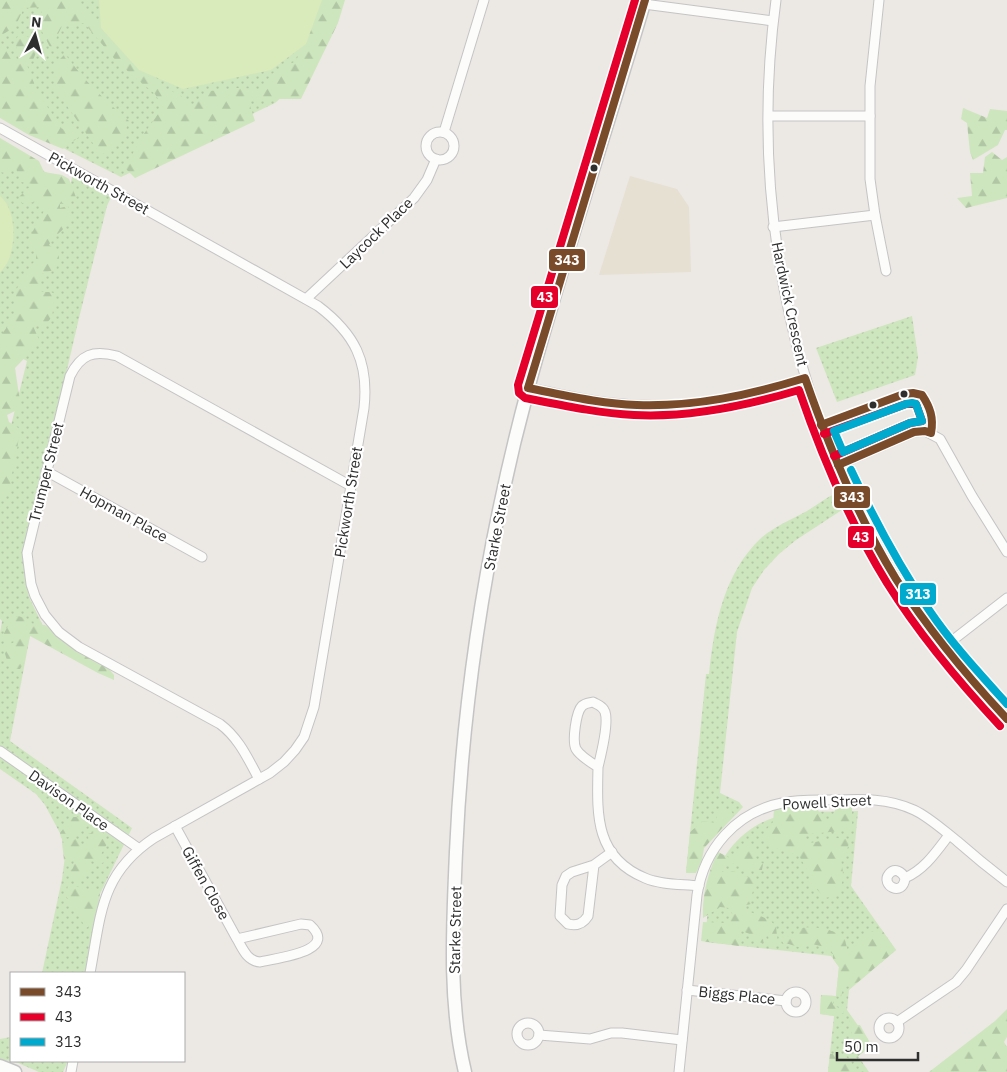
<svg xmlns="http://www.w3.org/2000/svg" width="1007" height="1072" font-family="'IBM Plex Sans',sans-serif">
	<defs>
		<pattern id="green-dots" width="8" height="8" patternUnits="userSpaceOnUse" patternTransform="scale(1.25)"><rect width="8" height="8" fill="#cee6be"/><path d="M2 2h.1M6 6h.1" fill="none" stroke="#b1c6a4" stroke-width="1.8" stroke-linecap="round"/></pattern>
		<pattern id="forest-firs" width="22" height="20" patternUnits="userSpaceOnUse" patternTransform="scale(1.25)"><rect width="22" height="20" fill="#cee6be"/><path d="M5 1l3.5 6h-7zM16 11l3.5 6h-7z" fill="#b1c6a4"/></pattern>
	</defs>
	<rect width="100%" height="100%" fill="#ece8e4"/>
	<!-- education -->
	<path fill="#e6e0d3" d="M630,176L677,189L689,207L691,272L599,275Z"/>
	<!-- green -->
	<g fill="url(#green-dots)">
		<path d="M10,0H335L313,69L275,103L121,177L67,150L0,113V12Z"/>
		<path d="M0,146L70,186L73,173L112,195L107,206L79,318L23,559L29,597L43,626L30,636L10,741L132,828L100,894L86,973H42L62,879L65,856L61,835L45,805L36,794L0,769V633L2,621L0,619V470L27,361L0,347Z"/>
		<path d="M912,316L918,357L915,375L837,402L816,348Z"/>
		<path d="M836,493L845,508L796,540L779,554L764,570L752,588L737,632L720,793L739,802L743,807L704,848L686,873L706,674H709C714,625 724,573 761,538C774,527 792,519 807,511C817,505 826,498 836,493Z"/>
		<path d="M858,811L851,886L896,950L849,990L847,1010L869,1041L866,1050L858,1056L869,1072H828L834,1016L820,1014L821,995L836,996L839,967L831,956L705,942C707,926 707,909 710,893C718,854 746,822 785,815C809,810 835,812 858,811Z"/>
		<path d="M11,1037V1061H68L63,1072H39L18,1063L0,1059V1039Z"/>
	</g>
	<!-- forest -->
	<g fill="url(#forest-firs)">
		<path d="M0,0H80L84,11L157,85L180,95L192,105L210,91L237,88L260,89L273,73L296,61L321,0H345L338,23L301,99H248L255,121L135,178L125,168L141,138L163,107L155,94L118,63L84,23L62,26L51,49L37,22L44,7L24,8L15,27L0,36Z"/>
		<path d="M19,35C31,36 33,39 37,50L33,60L27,65L37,91L62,129L71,122L79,137L63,149L29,135L0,118V46L6,47L11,56L19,63L15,40Z"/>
		<path d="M65,54C83,79 105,101 129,121L121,142L101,155L56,90V63Z"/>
		<path d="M963,108L987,118L990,109L1007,111V130H1005L998,145L973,160L970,152L967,123L961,119Z"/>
		<path d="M0,138L39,161L44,172L62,175L69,179L77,200L60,204V208L68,206C76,227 56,231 49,245L58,251L59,259L56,269L42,274L39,283L40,292H51L55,294L52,317L44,326H33L40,342L15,368L21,408L7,415L9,422L20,429C18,451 11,470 10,492L0,497V337L16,314V290L31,265L36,260V250L28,240L44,211L39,202L22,203L19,197L28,188L34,190L32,184L21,182L15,166L5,173L0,172Z"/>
		<path d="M992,152L1002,160L1007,157V198L966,208L957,198L972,196L970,173H983L985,157Z"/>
		<path d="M18,616L28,619L33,624L45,625L73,646L104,663L114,675V680L98,673L30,636L24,663L20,669H15C8,663 4,657 5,647L16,641L4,639L3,635L12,619Z"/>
		<path d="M815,803L822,819L831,820L838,803H850L852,807V830L798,835L810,843L836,838L850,839L846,854L841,861C845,876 844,895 825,898L810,882L808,871L799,856L772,847L764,839L766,830L773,822L774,809L789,805Z"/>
		<path d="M722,810H730L734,815L704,848L702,860L696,873H686L690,832L703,821L716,823L717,814Z"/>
		<path d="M73,817H78L88,822L89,825L76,836L61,838L60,833Z"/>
		<path d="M98,831L103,833L107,844L100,856L107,858L105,862L99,864L90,860L89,869L78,881L71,879L69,871L73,868L74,861L64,860L62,843L76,839L82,845L89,843L88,834Z"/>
		<path d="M753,844L756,851L753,856L763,864L762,870H748L735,863L724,867L722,872L734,871L740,875L757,879L751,897V904L742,906L743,909L770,920L776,927L778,944L770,945L768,935L765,929L763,943L753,941L752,935L742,931L738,932L745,936L739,946L701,941L703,922L728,923L733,915L729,908L720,907L703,918C702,895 708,872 718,852L730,858L739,849Z"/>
		<path d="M68,885L94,890L100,894L95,923L86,928L66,896Z"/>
		<path d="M813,927L829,930L844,936L848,952L853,951C855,936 868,933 881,929L896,950L858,982L843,988L841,997L836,996L839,967L833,959V954L821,946L807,943L804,948C796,947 791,944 783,943L781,939L786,936L794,937L800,928Z"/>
		<path d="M821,995L834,996L833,1005L843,1010L844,1013L834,1016L820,1014Z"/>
		<path d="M1007,1009V1037L1004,1042L1007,1047V1072H929L995,1021Z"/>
		<path d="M853,1019L856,1025H860L869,1041L866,1050L858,1056L855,1049L849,1021Z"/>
		<path d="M830,1054C846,1054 850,1057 856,1072H828Z"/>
	</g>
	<!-- pitch -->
	<g fill="#d9eabb">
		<path d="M99,0H322L306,44L271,70L183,89L139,70L101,28Z"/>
		<path d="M0,196C16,209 16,241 9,259C7,264 3,269 0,273Z"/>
	</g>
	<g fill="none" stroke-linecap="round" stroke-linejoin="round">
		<defs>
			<g id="street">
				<path d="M776,0C748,206 794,432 913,604C941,645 973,683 1007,719"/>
				<path d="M879,0L870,86V179L875,215L886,271"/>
				<path d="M644,4L773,21"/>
				<path d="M769,116H870"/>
				<path d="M0,128L318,306C355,334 369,362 364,408L314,707L304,737L295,750L284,762L270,773L154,838C100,874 101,915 90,973"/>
				<path d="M444,132L484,0"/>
				<circle cx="440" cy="146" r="14"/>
				<path d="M773,227L875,215"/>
				<path d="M306,299L414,198L427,180L436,159"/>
				<path d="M528,388C556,393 583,400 611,403C678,411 742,398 805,378"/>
				<path d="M838,465L914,432L925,431L940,439L972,496L1007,552"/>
				<path d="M46,471L202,557"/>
				<path d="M944,647L1007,598"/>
				<path d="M0,751L138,848"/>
				<path d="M598,767C601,755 609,724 605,712C603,706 598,705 593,702C589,703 585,703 582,706C576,712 572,741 576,749C580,756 590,762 598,767C597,813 594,857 645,878C661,885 681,884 699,886"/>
				<path d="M259,779C248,759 239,738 220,724L79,647L59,632L45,615L35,596L31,584L27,553L70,376C81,354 93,350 117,356L351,486"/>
				<path d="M175,826L237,939L301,924L310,925C340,952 275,958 260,962C247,961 243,949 237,939"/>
				<path d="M594,865L588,916C583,924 577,926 568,924L560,916L562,885L566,876L572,872L594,865L612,852"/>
				<path d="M905,878C902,872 895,867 889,874C880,885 903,898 905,878C925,869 936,852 949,835"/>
				<path d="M687,990L786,1001"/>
				<circle cx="796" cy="1002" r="10"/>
				<circle cx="889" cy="1028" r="10"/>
				<path d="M897,1022L956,982L966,970L1007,909"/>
				<circle cx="528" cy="1034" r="11"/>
				<path d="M539,1035L590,1039L611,1033H622L682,1040"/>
				<path d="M71,1072L73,1061"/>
				<path d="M679,1072L697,895C704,849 736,812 782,803C799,799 817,800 835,800C862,799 888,798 914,810C929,817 943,830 957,841C973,855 990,869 1007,882"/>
			</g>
			<g id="secondary">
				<path d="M0,1066L15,1072"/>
				<path d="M465,1072C448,1001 453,925 456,852C463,695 488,537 529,385C564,256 607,129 645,0"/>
			</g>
		</defs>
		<!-- street casing -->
		<use href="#street" stroke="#c5c4c5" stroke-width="11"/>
		<!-- secondary casing -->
		<use href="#secondary" stroke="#c5c4c5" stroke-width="15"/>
		<!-- street -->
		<use href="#street" stroke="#fcfcfb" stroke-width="9"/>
		<!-- secondary -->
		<use href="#secondary" stroke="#fcfcfb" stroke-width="12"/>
		<defs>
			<g id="bus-1">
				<path d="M645,0L528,388C564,395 600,404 637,405C695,407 750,395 805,378C829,447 857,516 896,579C928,629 966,675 1007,719"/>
				<path d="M821,425L904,394L913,393L922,395C930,407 934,418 931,433L925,431L914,432L838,465"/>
			</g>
			<g id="bus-2">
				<path d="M635,0L518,385L519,393L525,398C561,405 597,413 634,415C690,418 746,406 799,390C822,457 850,523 887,583C919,634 958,681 1000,726"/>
				<path d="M824,434L906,404H916L922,421L910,423L834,456"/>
			</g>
			<g id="bus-3">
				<path d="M912,403L916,404L922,421L910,423L843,452L834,431L906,404Z"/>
				<path d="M851,470C874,519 899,566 929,610C952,644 980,674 1007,704"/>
			</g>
		</defs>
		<!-- bus-1 casing -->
		<use href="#bus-1" stroke="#fff" stroke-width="11"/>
		<!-- bus-2 casing -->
		<use href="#bus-2" stroke="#fff" stroke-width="11"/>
		<!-- bus-3 casing -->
		<use href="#bus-3" stroke="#fff" stroke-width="11"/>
		<!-- bus-1 -->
		<use href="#bus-1" stroke="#7a4b2a" stroke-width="8"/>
		<!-- bus-2 -->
		<use href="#bus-2" stroke="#e4002b" stroke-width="8"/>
		<!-- bus-3 -->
		<use href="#bus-3" stroke="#00a9ce" stroke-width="8"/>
	</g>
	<!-- markers -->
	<g fill="#2e2e2e" stroke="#fff" stroke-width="2">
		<circle cx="594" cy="168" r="4.5"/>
		<circle cx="904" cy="394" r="4.5"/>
		<circle cx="873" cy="405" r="4.5"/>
	</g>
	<g text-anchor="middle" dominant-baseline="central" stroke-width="4.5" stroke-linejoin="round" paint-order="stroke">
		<!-- street labels -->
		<g font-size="15" fill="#2e2e2e" stroke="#fff">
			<text transform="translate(99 183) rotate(29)">Pickworth Street</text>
			<text transform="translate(376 233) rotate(-44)">Laycock Place</text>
			<text transform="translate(790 304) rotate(78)">Hardwick Crescent</text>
			<text transform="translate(46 472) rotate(-76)">Trumper Street</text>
			<text transform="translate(348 502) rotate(-81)">Pickworth Street</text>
			<text transform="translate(124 514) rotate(29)">Hopman Place</text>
			<text transform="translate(497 527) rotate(-79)">Starke Street</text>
			<text transform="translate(69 800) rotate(35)">Davison Place</text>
			<text transform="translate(827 802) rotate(-3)">Powell Street</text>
			<text transform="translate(206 883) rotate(61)">Giffen Close</text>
			<text transform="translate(455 930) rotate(-89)">Starke Street</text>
			<text transform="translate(737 995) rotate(6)">Biggs Place</text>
		</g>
	</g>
	<g stroke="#fff" stroke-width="2">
		<rect x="548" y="248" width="38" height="24" rx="5" fill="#7a4b2a"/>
		<rect x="530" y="285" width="29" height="24" rx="5" fill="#e4002b"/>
		<rect x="833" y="485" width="38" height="24" rx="5" fill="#7a4b2a"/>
		<rect x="847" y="525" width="28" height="24" rx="5" fill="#e4002b"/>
		<rect x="899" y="582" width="38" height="24" rx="5" fill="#00a9ce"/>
	</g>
	<g font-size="14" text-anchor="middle" font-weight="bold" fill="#fff">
		<text x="567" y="265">343</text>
		<text x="545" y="302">43</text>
		<text x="852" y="502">343</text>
		<text x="861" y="542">43</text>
		<text x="918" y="599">313</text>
	</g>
	<!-- legend -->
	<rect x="10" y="972" width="175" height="90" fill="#ffffff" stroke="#ababab"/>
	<rect x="20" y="988" width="25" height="8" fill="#7a4b2a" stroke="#ababab"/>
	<text x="55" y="997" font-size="15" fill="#2e2e2e">343</text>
	<rect x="20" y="1013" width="25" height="8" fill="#e4002b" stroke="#ababab"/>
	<text x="55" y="1022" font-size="15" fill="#2e2e2e">43</text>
	<rect x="20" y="1038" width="25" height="8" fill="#00a9ce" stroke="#ababab"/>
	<text x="55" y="1047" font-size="15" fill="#2e2e2e">313</text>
	<!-- north arrow -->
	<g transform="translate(35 35) rotate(6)" stroke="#ffffff" stroke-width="4" paint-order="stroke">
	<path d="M0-4L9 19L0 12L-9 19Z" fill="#2e2e2e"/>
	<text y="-8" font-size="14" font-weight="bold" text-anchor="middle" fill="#2e2e2e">N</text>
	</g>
	<!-- scale -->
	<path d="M837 1052v8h81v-8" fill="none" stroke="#2e2e2e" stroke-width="2.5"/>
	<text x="844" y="1052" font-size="15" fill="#2e2e2e" stroke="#ffffff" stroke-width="4" paint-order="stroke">50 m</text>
</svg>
